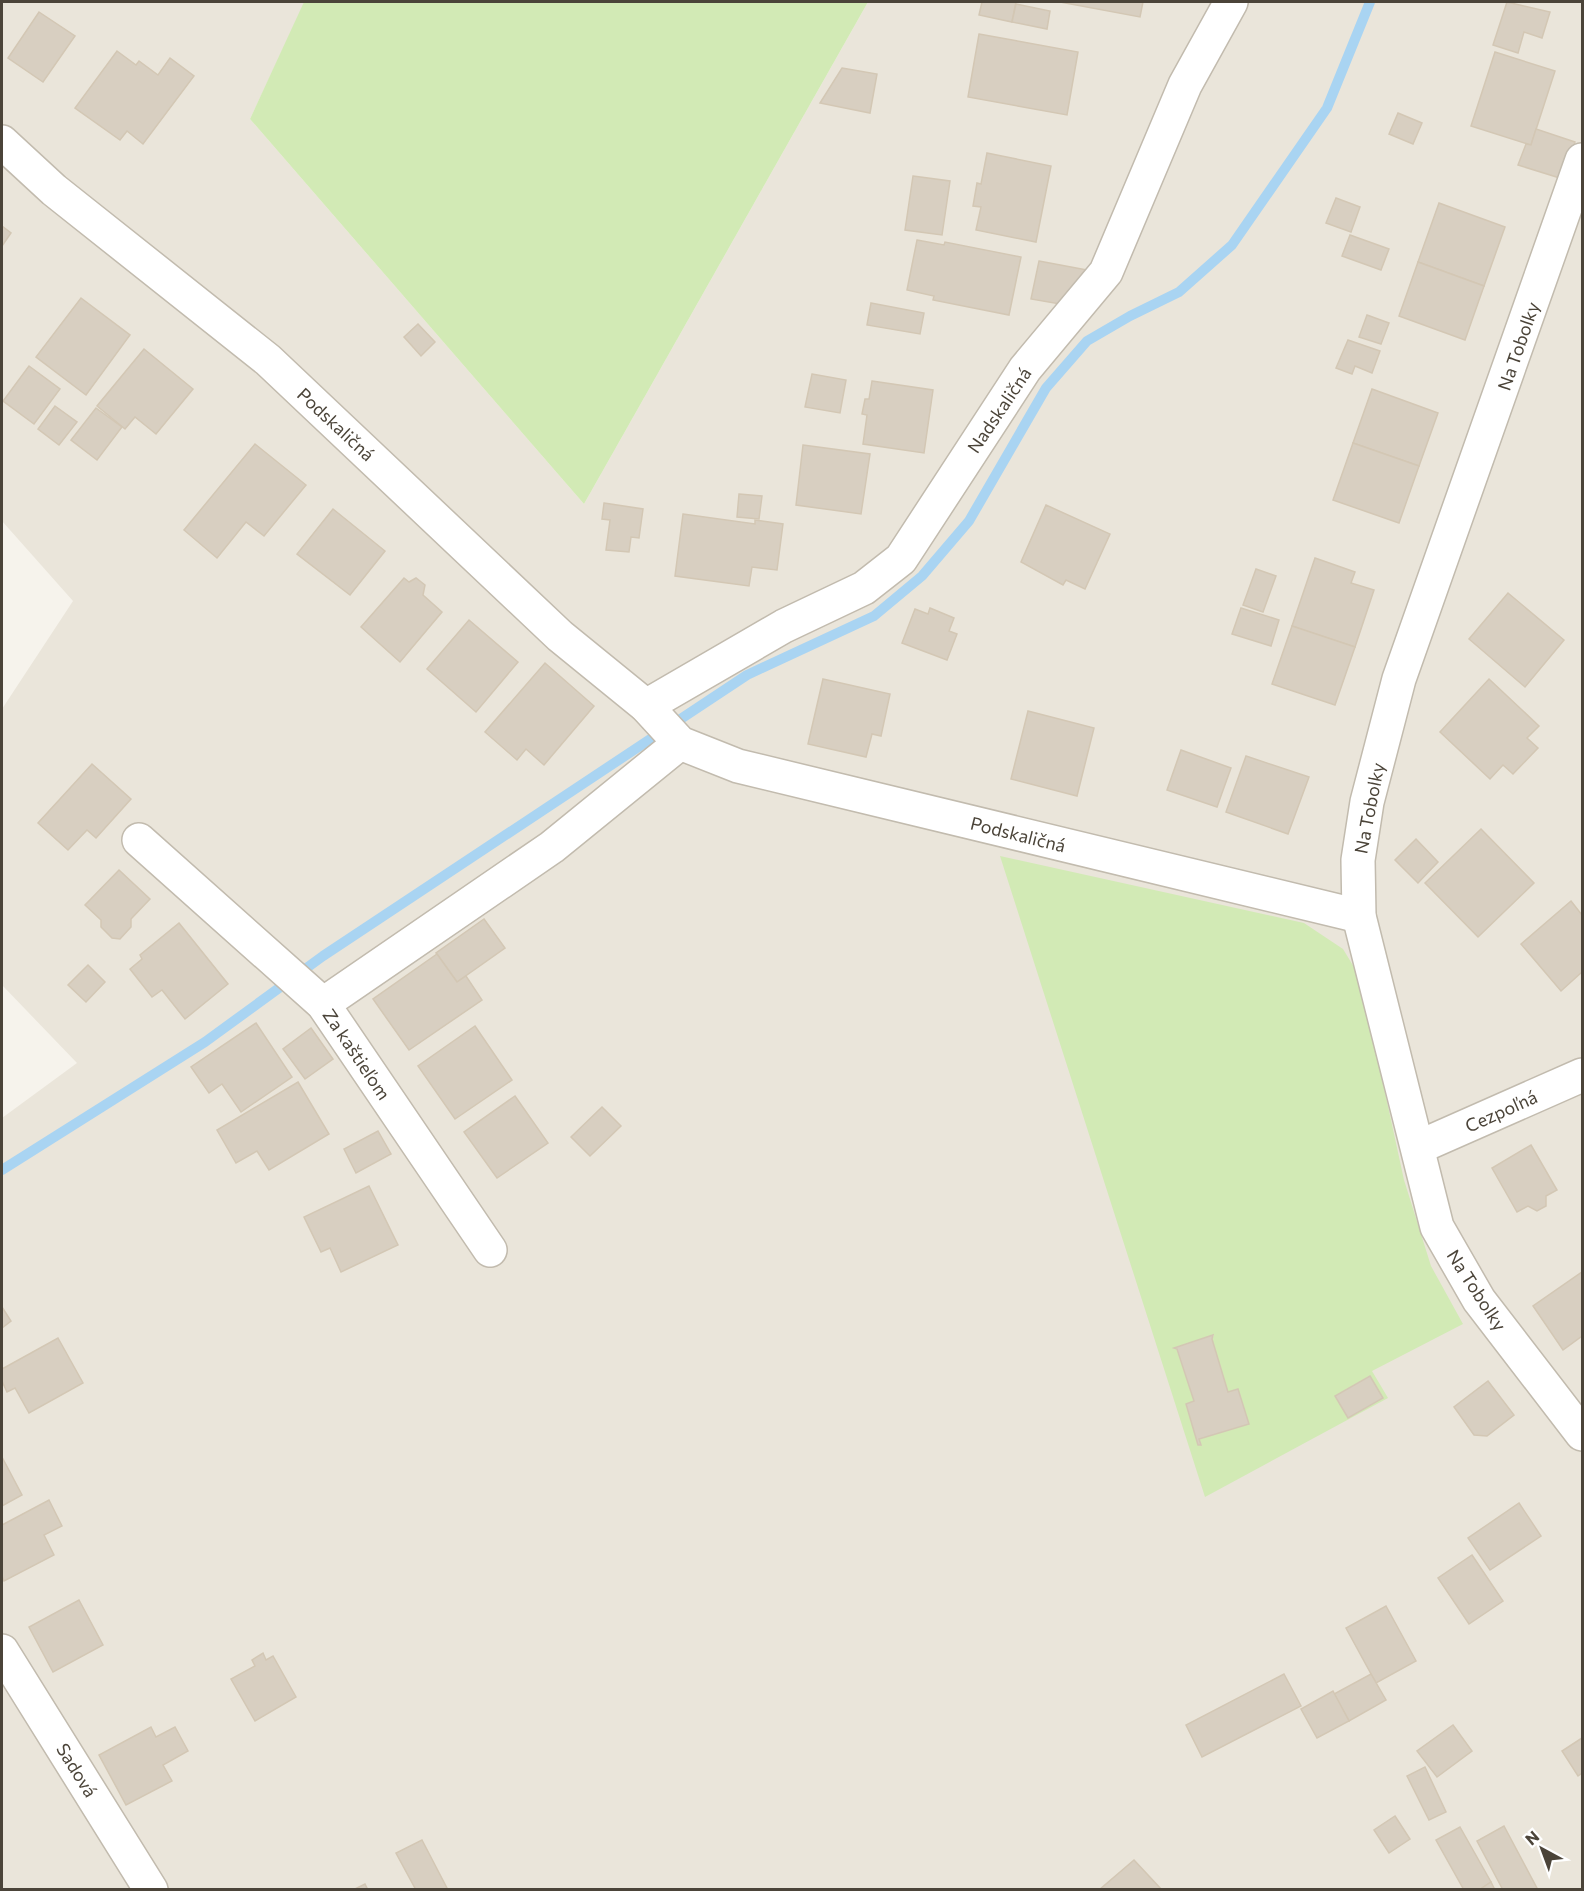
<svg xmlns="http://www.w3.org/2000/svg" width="1584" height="1891" font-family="Commissioner,sans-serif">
	<rect width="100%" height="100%" fill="#f6f3ec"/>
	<!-- residential -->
	<path fill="#eae5da" d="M2,2H305L250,119L584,504L868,2H1582V1889H2V1118L77,1063L2,985V709L73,601L2,521Z"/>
	<!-- green -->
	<g fill="#d2eab5" fill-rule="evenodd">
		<path d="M304,2H868L584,504L250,119Z"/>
		<path d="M1000,856L1304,923L1343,949L1360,977L1404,1180L1431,1266L1463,1324L1372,1371L1388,1398L1205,1497ZM1214,1335L1212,1339L1228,1392L1238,1389L1248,1424L1199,1439L1201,1444L1198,1445L1186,1404L1194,1401L1177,1349H1174ZM1369,1376L1382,1398L1348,1418L1336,1396Z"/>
	</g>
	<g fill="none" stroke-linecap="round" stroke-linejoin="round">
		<!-- stream -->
		<path stroke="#a9d4f2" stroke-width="10" d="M2,1170L205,1042L323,956L747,675L874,616L922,576L969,521L1046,388L1087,341L1130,316L1179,292L1232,245L1327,108L1370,2"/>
	</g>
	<!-- building -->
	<g fill="#d8cfc1" stroke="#d3c7b4" stroke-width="1.5">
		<path d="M982,2H1016L1012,22L979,15Z"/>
		<path d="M1060,2H1143L1140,17Z"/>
		<path d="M1507,2L1550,12L1542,38L1524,32L1518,53L1493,45Z"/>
		<path d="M1016,4L1050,11L1047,29L1012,22Z"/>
		<path d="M39,12L75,36L43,82L8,58Z"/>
		<path d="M979,34L1078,52L1067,115L968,97Z"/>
		<path d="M117,51L136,65L139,61L158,75L170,58L194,76L143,144L127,131L120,140L75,108Z"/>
		<path d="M1495,52L1555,71L1531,145L1471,126Z"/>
		<path d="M842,68L877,74L870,113L820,103Z"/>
		<path d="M1398,113L1422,123L1413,144L1389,134Z"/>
		<path d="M1536,129L1575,142L1563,179L1518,165L1526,144L1531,145Z"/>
		<path d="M987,153L1051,166L1036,242L976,230L981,207L973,206L977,183L981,184Z"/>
		<path d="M913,176L950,181L942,235L905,230Z"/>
		<path d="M1336,198L1360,207L1351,232L1326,223Z"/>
		<path d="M1439,203L1505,227L1484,286L1418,262Z"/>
		<path d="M2,226L11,233L2,246Z"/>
		<path d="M1350,235L1389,249L1381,270L1342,256Z"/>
		<path d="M917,240L944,245L945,242L1021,257L1009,315L933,300L934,296L907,290Z"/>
		<path d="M1039,261L1087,270L1060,304L1031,299Z"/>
		<path d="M1418,262L1484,286L1465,340L1399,316Z"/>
		<path d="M81,298L130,335L86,395L36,357Z"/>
		<path d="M871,303L924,313L920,334L867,325Z"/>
		<path d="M1367,315L1389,323L1381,344L1359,337Z"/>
		<path d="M418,324L435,342L421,356L404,337Z"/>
		<path d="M1348,340L1380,351L1372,373L1355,366L1352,374L1336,368Z"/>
		<path d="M144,349L193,389L156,434L135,417L125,429L97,406Z"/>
		<path d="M29,366L60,389L34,424L3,401Z"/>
		<path d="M812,374L846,380L840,413L805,407Z"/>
		<path d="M872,381L933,390L924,453L863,444L867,415L862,414L865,399H869Z"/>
		<path d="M1372,389L1438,413L1419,466L1353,443Z"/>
		<path d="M55,406L77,422L59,445L38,429Z"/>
		<path d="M96,408L122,427L97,460L71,440Z"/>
		<path d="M1353,443L1419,466L1399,523L1333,500Z"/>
		<path d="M255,444L306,485L264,536L246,522L217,558L184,530Z"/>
		<path d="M803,445L870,454L861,514L796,505Z"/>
		<path d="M739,494L762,496L759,519L737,517Z"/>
		<path d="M604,503L643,509L639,538L631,537L629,552L606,550L610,520L602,519Z"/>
		<path d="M1046,505L1110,534L1085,589L1066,580L1063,585L1021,562Z"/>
		<path d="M333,509L385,551L350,595L297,554Z"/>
		<path d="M683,514L755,524V520L783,524L777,570L752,567L749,586L675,576Z"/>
		<path d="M1315,558L1355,572L1351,583L1374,590L1355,647L1292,626Z"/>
		<path d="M1256,569L1276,576L1263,612L1243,605Z"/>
		<path d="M404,578L409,582L416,578L425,585L423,595L442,612L400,662L361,627Z"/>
		<path d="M1508,593L1564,640L1525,687L1469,639Z"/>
		<path d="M930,608L954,618L949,631L957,634L947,660L902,643L915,609L928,614Z"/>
		<path d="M1241,608L1279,620L1271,646L1232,634Z"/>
		<path d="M469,620L518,662L476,712L427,669Z"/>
		<path d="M1292,626L1355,647L1335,705L1272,684Z"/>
		<path d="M545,663L594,706L544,765L526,749L517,760L485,732Z"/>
		<path d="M823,679L890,694L881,736L872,734L866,757L808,744Z"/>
		<path d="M1489,679L1539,726L1527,738L1538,748L1513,774L1503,765L1490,779L1440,732Z"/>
		<path d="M1028,711L1094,728L1077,796L1011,779Z"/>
		<path d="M1181,750L1231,768L1217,807L1167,790Z"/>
		<path d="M1246,756L1309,777L1288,834L1226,812Z"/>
		<path d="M92,764L131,799L96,838L87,830L68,850L38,823Z"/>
		<path d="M1481,829L1534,883L1478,937L1425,883Z"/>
		<path d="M1416,839L1438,862L1418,883L1395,860Z"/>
		<path d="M119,870L150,899L131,919V927L120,939L112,938L101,927V920L85,905Z"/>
		<path d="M1571,901L1582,915V972L1561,991L1521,944Z"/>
		<path d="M484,919L505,948L457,982L436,953Z"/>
		<path d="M179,923L228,984L185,1019L162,990L152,997L130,969L142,959L140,955Z"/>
		<path d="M437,954L457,982L466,976L482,1000L409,1050L373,999Z"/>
		<path d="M88,965L105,982L86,1002L68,985Z"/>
		<path d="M256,1023L292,1077L241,1112L222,1084L209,1093L191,1067Z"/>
		<path d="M475,1026L512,1080L455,1119L418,1066Z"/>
		<path d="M311,1028L333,1059L305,1079L283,1049Z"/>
		<path d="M298,1082L329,1134L269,1170L257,1151L236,1163L217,1130Z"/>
		<path d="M515,1096L548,1143L497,1178L464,1132Z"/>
		<path d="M602,1107L621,1126L590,1156L571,1137Z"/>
		<path d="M378,1131L391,1154L356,1173L344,1149Z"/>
		<path d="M1531,1145L1557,1190L1546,1196V1206L1537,1211L1528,1206L1517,1212L1492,1168Z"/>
		<path d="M369,1186L398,1245L341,1272L330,1248L321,1252L304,1217Z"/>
		<path d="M1582,1272V1336L1563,1350L1533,1306Z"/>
		<path d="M2,1307L11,1321L2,1328Z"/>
		<path d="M1213,1335L1212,1339L1228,1392L1238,1389L1249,1424L1199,1439L1201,1445H1198L1186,1404L1194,1401L1177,1349L1174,1348Z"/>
		<path d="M58,1338L83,1383L29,1413L15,1388L7,1392L2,1381V1369Z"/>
		<path d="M1370,1376L1383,1398L1348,1418L1335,1396Z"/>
		<path d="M1488,1381L1514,1415L1487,1436L1474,1435L1454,1407Z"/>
		<path d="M2,1457L22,1495L2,1506Z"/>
		<path d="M49,1500L62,1526L44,1535L54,1555L4,1581L2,1576V1525Z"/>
		<path d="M1519,1503L1541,1536L1490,1570L1468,1538Z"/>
		<path d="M1472,1555L1503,1601L1469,1624L1438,1578Z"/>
		<path d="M79,1600L103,1645L53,1672L29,1627Z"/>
		<path d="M1386,1606L1416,1661L1376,1683L1346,1628Z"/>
		<path d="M263,1653L266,1660L273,1656L296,1697L255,1721L231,1679L255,1666L252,1660Z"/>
		<path d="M1284,1674L1301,1706L1202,1757L1186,1725Z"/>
		<path d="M1371,1674L1386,1700L1349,1721L1334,1694Z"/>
		<path d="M1333,1691L1349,1721L1317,1738L1301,1709Z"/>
		<path d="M1453,1725L1472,1751L1437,1777L1417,1751Z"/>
		<path d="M151,1727L156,1737L175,1727L188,1751L163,1765L172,1781L126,1805L99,1755Z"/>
		<path d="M1582,1738V1773L1578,1776L1562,1751Z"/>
		<path d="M1425,1767L1446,1812L1429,1820L1407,1776Z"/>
		<path d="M1395,1816L1410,1839L1389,1853L1374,1830Z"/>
		<path d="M1504,1826L1538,1890H1503L1477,1841Z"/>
		<path d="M1460,1827L1491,1882L1479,1890H1464L1436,1840Z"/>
		<path d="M422,1840L448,1890H416L396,1853Z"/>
		<path d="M1134,1860L1162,1890H1099Z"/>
		<path d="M1491,1882L1495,1890H1479Z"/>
		<path d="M365,1884L368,1890H353Z"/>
	</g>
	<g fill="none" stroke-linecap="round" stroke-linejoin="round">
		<defs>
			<g id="minor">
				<path d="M2,142L54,190L268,360L560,636L646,706L680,743L738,766L1359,916"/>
				<path d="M1582,160L1399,679L1367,802L1358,860L1359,916L1437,1227L1479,1300L1582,1434"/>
				<path d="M646,706L784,626L864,588L901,559L1025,369L1106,272L1185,85L1231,2"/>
				<path d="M139,840L323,1004L490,1250"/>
				<path d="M323,1004L552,847L680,743"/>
				<path d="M1419,1147L1582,1075"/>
				<path d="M2,1651L151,1890"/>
			</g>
		</defs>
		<!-- minor casing -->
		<use href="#minor" stroke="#c2bbae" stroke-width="36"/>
		<!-- minor -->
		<use href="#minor" stroke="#fff" stroke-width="33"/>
	</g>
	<g text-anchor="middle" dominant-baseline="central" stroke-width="4.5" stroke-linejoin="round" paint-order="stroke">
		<!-- street labels -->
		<g font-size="18" fill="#4b4439" stroke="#fff">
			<text transform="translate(1518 346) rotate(-71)">Na Tobolky</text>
			<text transform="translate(999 410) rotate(-56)">Nadskaličná</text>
			<text transform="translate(336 424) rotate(43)">Podskaličná</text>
			<text transform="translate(1369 808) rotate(-79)">Na Tobolky</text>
			<text transform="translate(1018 834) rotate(14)">Podskaličná</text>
			<text transform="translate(357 1054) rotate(56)">Za kaštieľom</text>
			<text transform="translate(1501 1111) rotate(-24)">Cezpoľná</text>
			<text transform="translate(1477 1290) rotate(57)">Na Tobolky</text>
			<text transform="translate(77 1770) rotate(58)">Sadová</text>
		</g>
	</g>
	<!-- border -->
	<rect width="1584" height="1891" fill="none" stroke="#4b4439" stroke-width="6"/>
	<!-- north arrow -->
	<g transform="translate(1542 1849) rotate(319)" stroke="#ffffff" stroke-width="4.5" paint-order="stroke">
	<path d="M0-4.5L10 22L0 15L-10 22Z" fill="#4b4439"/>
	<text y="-9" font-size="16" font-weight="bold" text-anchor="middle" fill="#4b4439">N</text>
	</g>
</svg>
